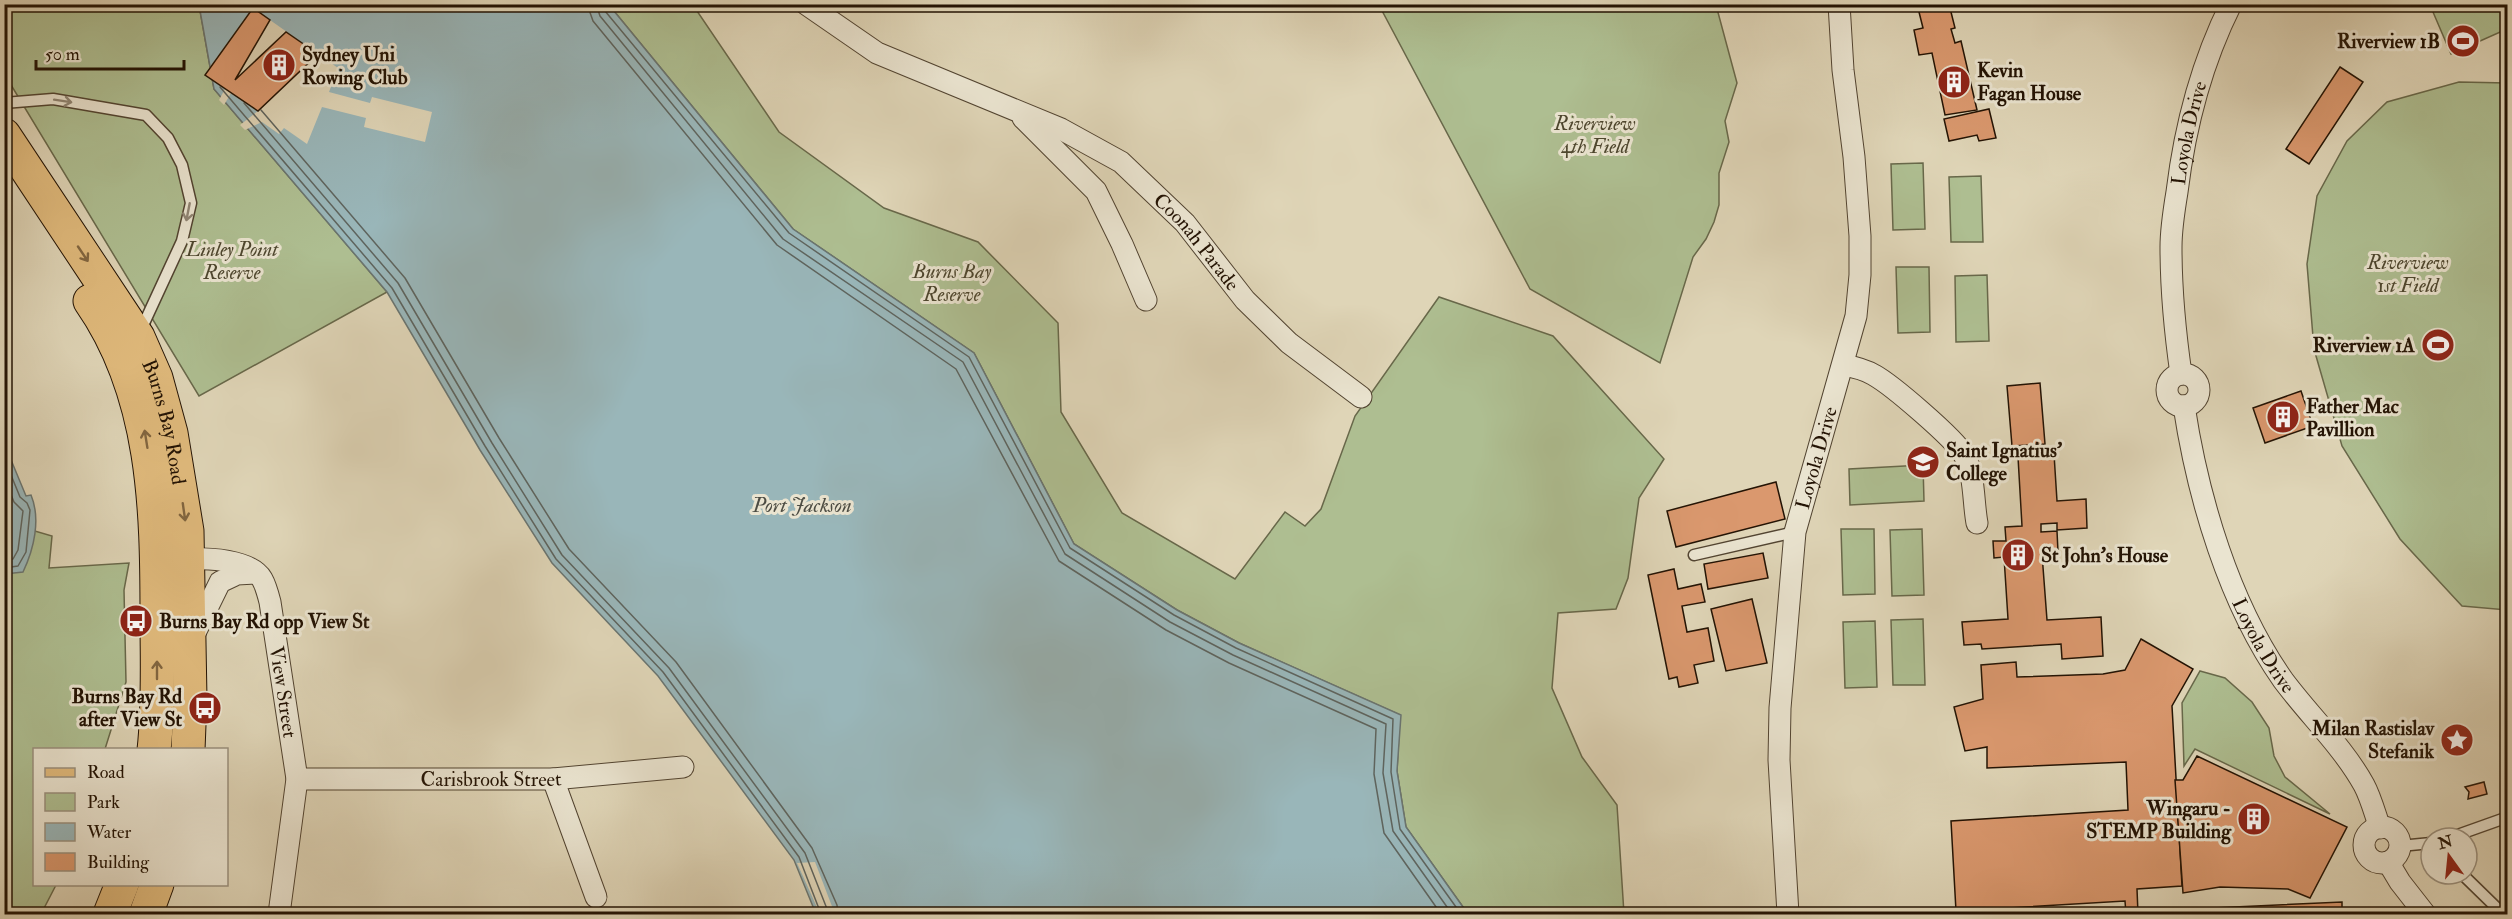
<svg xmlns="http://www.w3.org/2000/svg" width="2512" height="919" font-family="'IM FELL Double Pica',serif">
	<rect width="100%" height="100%" fill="#dfd5b7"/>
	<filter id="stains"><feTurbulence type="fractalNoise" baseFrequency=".00333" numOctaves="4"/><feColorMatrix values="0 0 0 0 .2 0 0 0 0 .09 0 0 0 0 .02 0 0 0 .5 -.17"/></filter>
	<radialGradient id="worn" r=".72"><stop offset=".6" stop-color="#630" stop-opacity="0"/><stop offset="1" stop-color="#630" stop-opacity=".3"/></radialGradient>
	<!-- green -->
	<g fill="#aebe91" stroke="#68684a" stroke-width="1.5">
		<path d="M5,5H199L214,89L387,292L199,396L5,75Z"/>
		<path d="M609,5H693L779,132L884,208L978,242L1058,323L1061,412L1122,513L1235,579L1285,512L1305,526L1321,509L1355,416L1439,297L1553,336L1664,459L1639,498L1628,578L1616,609L1558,613L1552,688L1582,757L1617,805L1624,914H1468L1406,827L1397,771L1400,715L1239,643L1177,610L1074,544L974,353L793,229Z"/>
		<path d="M1379,5H1716L1737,83L1725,121L1729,142L1719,173V205L1714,222L1706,239L1693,257L1660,363L1530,289Z"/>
		<path d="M2430,5H2507V29L2451,54Z"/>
		<path d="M2459,82L2507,83V610L2462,606L2400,539L2342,446L2314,349L2307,264L2317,196L2347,141L2387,102Z"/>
		<path d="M1923,163L1925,229L1893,230L1891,164Z"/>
		<path d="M1981,176L1983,242H1951L1949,177Z"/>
		<path d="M1896,267H1929L1930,332L1898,333Z"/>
		<path d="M1987,275L1989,341L1956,342L1955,276Z"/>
		<path d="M1923,465L1924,501L1850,505L1849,469Z"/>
		<path d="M4,522L52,536L49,568L129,563L124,590L126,682L105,749L34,750V884L56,885L41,914H5Z"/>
		<path d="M1841,529H1874L1875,594L1843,595Z"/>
		<path d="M1922,529L1924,595L1892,596L1890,530Z"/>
		<path d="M1923,619L1925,685H1893L1891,620Z"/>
		<path d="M1875,621L1877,687L1845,688L1843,622Z"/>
		<path d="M2200,671L2225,678L2252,702L2269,728L2274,756L2285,777L2330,814L2195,749L2184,766L2182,703Z"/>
	</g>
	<!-- water -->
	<g fill="#99b6b9" stroke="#6a7571" stroke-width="1.5">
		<path d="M199,5H609L793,229L974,353L1074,544L1177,610L1239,643L1401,715L1397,771L1406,827L1468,914H816L794,860L658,676L552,563L480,450L387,292L214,89Z"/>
		<path d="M4,443L26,496L31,495C41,519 34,549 23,572L5,574Z"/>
	</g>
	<!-- pier -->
	<g fill="#dfd5b7">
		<path d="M253,8L338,68L329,92L370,103L372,97L432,112L425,142L364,127L366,118L322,107L307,144L284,128L279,134L262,122L245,130L240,125L258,111L231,93L224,105L219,100L225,89L209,78L207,71Z"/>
		<path d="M815,862L833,909L820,914L797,863Z"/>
	</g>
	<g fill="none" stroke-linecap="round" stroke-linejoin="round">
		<!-- shore -->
		<g stroke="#5e645e" stroke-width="1.5">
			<path d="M587,4L593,21L777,245L956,369L1059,561L1166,630L1229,663L1376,729L1374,774L1384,833L1441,914"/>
			<path d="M596,4L600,16L783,239L963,362L1065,554L1170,622L1233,655L1386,724L1383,773L1393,831L1452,914"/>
			<path d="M604,4L605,11L789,233L969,357L1070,548L1174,615L1236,648L1393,719L1391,772L1400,829L1461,914"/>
			<path d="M220,87L392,288L485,446L556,559L663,672L799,857L821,914"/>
			<path d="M244,103L398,283L492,443L562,555L669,668L805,853L829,914"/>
			<path d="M261,110L405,278L499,438L569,549L676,662L812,848L837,905L838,914"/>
			<path d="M4,458L20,497L27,503L30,510L26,552L18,566L4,568"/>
			<path d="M4,478L14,502L23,511L18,550L13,559L4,560"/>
		</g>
	</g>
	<!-- building -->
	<g fill="#da986e" stroke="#231304" stroke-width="1.5">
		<path d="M1917,4H1949L1955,28L1951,29L1955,43L1961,41L1977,110L1945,115L1932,53L1919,55L1914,30L1923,28Z"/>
		<path d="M253,8L270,20L235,80L286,32L318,54L258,111L205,75Z"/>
		<path d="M2340,67L2363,82L2309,164L2286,149Z"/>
		<path d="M1989,109L1996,138L1979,141L1977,135L1949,141L1944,119Z"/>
		<path d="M2040,383L2045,444L2012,446L2007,386Z"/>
		<path d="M2301,391L2313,426L2265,443L2253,408Z"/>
		<path d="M2054,454L2057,501L2086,499L2087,528L2057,530V523L2041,524V532L2057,531L2058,552L2042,554L2047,620L2101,617L2103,656L2062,659L2061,644L1982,649L1981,644L1964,645L1962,622L2008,619L2004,557L1994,558L1993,541H2006L2005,527L2022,526L2018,457Z"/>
		<path d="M1776,482L1785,519L1676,547L1667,511Z"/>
		<path d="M1763,553L1768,578L1708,589L1704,564Z"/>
		<path d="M1674,569L1678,589L1701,584L1705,602L1682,606L1687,632L1708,628L1714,661L1694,665L1698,683L1679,687L1677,677L1669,679L1648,575Z"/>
		<path d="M1752,599L1767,663L1726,671L1711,609Z"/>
		<path d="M2141,639L2193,669L2172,706L2182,886L2137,889L2138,914H2126L2125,901L1956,911L1951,821L2128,810L2126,762L1987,768V747L1965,751L1954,707L1983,699L1981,665L2016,662L2017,677L2103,674L2125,670Z"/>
		<path d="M2197,756L2347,827L2310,898L2288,889L2220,887L2183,893L2175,780H2183Z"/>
		<path d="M2484,782L2487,794L2468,799L2469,792L2465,787Z"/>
		<path d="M2342,902V914H2192V909Z"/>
	</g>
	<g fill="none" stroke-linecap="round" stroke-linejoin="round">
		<defs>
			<g id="service">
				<path d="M4,103L53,99L146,115L168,138L182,165L191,203L182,241L140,332"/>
				<path d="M1694,555L1795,532"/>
				<path d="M2449,838L2508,817"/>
				<path d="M2400,846L2431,843"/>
				<path d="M2462,874L2503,914"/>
			</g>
			<g id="minor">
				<path id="s1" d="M806,4L877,53L1061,129L1121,162L1185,223L1245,300L1289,343L1361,397"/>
				<path d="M1023,118L1096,191L1122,244L1146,300"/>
				<path d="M1843,365C1855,367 1864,369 1874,375C1892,385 1954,438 1964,455C1975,474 1973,502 1977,523"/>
				<path id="s2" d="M2181,374C2175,332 2171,289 2171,247C2171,229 2174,210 2177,192C2185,126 2201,64 2231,4"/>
				<circle cx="2183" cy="390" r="16"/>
				<path id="s3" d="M2184,406C2198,498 2229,603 2283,680C2309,715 2343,747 2364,785C2371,798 2375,814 2380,828"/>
				<path id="s4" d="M177,559C199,558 249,557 262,579C266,586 268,594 270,602L297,779L279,914"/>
				<path d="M194,635L220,582L237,574L256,573"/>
				<path id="s5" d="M297,779H553L683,767"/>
				<path d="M553,779L596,897"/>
				<circle cx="2382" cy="845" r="18"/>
				<path d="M2388,862L2400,882L2425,914"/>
				<path id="s6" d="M1788,914L1779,760L1780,708L1795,532L1856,316L1860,275V236L1854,157L1843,70L1839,4"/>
			</g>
			<g id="primary">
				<path id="s7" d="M4,135L138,337L156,378L171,433L187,531L190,699L188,750"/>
				<path d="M90,301C155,394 157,509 157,617C157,661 159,706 154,750"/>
				<path d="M110,914L122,884"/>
				<path d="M146,914L157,884"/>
			</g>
		</defs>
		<!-- service casing -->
		<use href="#service" stroke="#524431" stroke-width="13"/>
		<!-- minor casing -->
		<use href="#minor" stroke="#524431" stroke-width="23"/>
		<!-- primary casing -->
		<use href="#primary" stroke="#231304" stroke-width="35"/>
		<!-- service -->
		<use href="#service" stroke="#eae4d0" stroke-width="10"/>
		<!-- minor -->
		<use href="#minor" stroke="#eae4d0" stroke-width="21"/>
		<!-- primary -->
		<use href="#primary" stroke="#e0ba7c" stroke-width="33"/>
	</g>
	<!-- one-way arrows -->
	<defs><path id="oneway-shaft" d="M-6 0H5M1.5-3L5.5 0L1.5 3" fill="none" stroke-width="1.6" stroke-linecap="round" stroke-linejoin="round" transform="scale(1.5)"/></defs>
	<g stroke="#908674">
		<use href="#oneway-shaft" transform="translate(63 101) rotate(9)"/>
		<use href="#oneway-shaft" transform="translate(188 212) rotate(101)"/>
	</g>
	<g stroke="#826640">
		<use href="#oneway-shaft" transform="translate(83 254) rotate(56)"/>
		<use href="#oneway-shaft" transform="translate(146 439) rotate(-99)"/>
		<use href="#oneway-shaft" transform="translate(184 512) rotate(82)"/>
		<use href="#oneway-shaft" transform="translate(157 670) rotate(-90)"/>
	</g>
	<!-- icons -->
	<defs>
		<symbol id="stadium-disc" viewBox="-11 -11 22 22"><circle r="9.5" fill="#8f2418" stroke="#eae4d0"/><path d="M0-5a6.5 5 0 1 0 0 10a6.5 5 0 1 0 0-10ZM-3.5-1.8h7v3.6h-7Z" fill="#fff"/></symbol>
		<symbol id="building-disc" viewBox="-11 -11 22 22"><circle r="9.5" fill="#8f2418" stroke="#eae4d0"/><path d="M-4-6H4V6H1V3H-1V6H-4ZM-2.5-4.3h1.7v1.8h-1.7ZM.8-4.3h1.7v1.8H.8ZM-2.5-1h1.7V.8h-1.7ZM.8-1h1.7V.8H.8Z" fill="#fff"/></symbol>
		<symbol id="school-disc" viewBox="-11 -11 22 22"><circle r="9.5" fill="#8f2418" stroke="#eae4d0"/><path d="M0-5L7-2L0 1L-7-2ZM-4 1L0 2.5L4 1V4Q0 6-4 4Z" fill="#fff"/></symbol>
		<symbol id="bus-disc" viewBox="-11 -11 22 22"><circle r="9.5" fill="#8f2418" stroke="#eae4d0"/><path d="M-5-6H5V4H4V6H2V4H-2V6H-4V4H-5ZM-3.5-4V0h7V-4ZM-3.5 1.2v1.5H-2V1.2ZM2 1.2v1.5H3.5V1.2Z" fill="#fff"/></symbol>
		<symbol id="sight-disc" viewBox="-11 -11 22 22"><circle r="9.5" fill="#8f2418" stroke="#eae4d0"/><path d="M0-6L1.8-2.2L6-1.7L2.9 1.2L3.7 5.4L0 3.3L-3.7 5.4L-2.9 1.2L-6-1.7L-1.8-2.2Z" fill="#fff"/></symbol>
	</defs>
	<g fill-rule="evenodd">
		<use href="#stadium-disc" x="2444" y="22" width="38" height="38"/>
		<use href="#building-disc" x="260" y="46" width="38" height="38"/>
		<use href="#building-disc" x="1935" y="63" width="38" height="38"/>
		<use href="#stadium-disc" x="2419" y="326" width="38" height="38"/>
		<use href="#building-disc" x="2264" y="398" width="38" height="38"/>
		<use href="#school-disc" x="1904" y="443" width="38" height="38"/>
		<use href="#building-disc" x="1999" y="536" width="38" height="38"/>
		<use href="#bus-disc" x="117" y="602" width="38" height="38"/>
		<use href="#bus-disc" x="186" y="689" width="38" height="38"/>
		<use href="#sight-disc" x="2438" y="721" width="38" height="38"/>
		<use href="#building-disc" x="2235" y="800" width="38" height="38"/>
	</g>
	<g text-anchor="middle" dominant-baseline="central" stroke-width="6" stroke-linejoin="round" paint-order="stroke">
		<!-- poi labels -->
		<g font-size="20" font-weight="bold" fill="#231304" stroke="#eae4d0" text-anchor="start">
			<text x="2440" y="41" text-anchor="end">Riverview 1B</text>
			<text x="302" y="54">Sydney Uni<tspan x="302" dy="23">Rowing Club</tspan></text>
			<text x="1977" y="70">Kevin<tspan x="1977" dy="23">Fagan House</tspan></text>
			<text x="2415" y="345" text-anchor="end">Riverview 1A</text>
			<text x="2306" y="406">Father Mac<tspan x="2306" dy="23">Pavillion</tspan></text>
			<text x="1946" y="450">Saint Ignatius'<tspan x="1946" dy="23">College</tspan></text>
			<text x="2041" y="555">St John's House</text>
			<text x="159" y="621">Burns Bay Rd opp View St</text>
			<text x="182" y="696" text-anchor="end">Burns Bay Rd<tspan x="182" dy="23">after View St</tspan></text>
			<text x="2434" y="728" text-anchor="end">Milan Rastislav<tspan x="2434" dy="23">Stefanik</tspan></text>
			<text x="2231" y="808" text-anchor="end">Wingaru -<tspan x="2231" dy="23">STEMP Building</tspan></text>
		</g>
		<!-- park labels -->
		<g font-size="20" font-style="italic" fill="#4d462e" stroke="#eae4d0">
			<text x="1595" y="123">Riverview<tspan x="1595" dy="23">4th Field</tspan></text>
			<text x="232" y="249">Linley Point<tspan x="232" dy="23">Reserve</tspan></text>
			<text x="2408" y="262">Riverview<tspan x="2408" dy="23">1st Field</tspan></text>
			<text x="952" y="271">Burns Bay<tspan x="952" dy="23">Reserve</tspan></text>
		</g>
		<!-- street labels -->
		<g font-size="20" fill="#231304" stroke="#eae4d0">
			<text stroke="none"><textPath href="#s2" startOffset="243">Loyola Drive</textPath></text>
			<text stroke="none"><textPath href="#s1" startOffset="464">Coonah Parade</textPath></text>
			<text stroke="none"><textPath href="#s7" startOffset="332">Burns Bay Road</textPath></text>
			<text stroke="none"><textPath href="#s6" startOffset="460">Loyola Drive</textPath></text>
			<text stroke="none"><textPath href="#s3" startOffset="254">Loyola Drive</textPath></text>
			<text stroke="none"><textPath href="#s4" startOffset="206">View Street</textPath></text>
			<text stroke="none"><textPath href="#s5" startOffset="194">Carisbrook Street</textPath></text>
		</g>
		<!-- water labels -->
		<g font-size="21" font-style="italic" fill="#4c4c43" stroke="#eae4d0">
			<text x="802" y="505">Port Jackson</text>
		</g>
	</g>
	<!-- margin -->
	<rect width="2512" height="919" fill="none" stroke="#dfd5b7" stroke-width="24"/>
	<rect x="6" y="6" width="2500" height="907" fill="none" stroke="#231304" stroke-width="3"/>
	<rect x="12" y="12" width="2488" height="895" fill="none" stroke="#231304" stroke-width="1.5"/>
	<!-- legend -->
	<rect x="33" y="748" width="195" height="138" fill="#eae4d0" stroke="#9a907e" stroke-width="1.5"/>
	<rect x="45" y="768" width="30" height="9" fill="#e0ba7c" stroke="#9a907e" stroke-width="1.5"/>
	<text x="87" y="778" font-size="18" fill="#231304">Road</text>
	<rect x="45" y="793" width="30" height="18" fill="#aebe91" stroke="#9a907e" stroke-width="1.5"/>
	<text x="87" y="808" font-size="18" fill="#231304">Park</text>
	<rect x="45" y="823" width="30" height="18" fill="#99b6b9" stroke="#9a907e" stroke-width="1.5"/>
	<text x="87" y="838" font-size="18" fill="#231304">Water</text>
	<rect x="45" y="853" width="30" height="18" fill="#da986e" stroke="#9a907e" stroke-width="1.5"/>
	<text x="87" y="868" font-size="18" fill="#231304">Building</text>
	<!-- north arrow -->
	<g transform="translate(2449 856) rotate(345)"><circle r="28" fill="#eae4d0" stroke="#9a907e" stroke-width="1.5"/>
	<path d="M0-4.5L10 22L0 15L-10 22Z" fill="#8f2418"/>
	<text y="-9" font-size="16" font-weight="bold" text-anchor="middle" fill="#231304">N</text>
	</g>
	<!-- scale -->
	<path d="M36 60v9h148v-9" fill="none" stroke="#231304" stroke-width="3"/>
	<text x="45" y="60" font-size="18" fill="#231304" stroke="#eae4d0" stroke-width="4.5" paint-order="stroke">50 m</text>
	<rect width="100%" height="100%" filter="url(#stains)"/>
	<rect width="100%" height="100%" fill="url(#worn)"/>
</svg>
